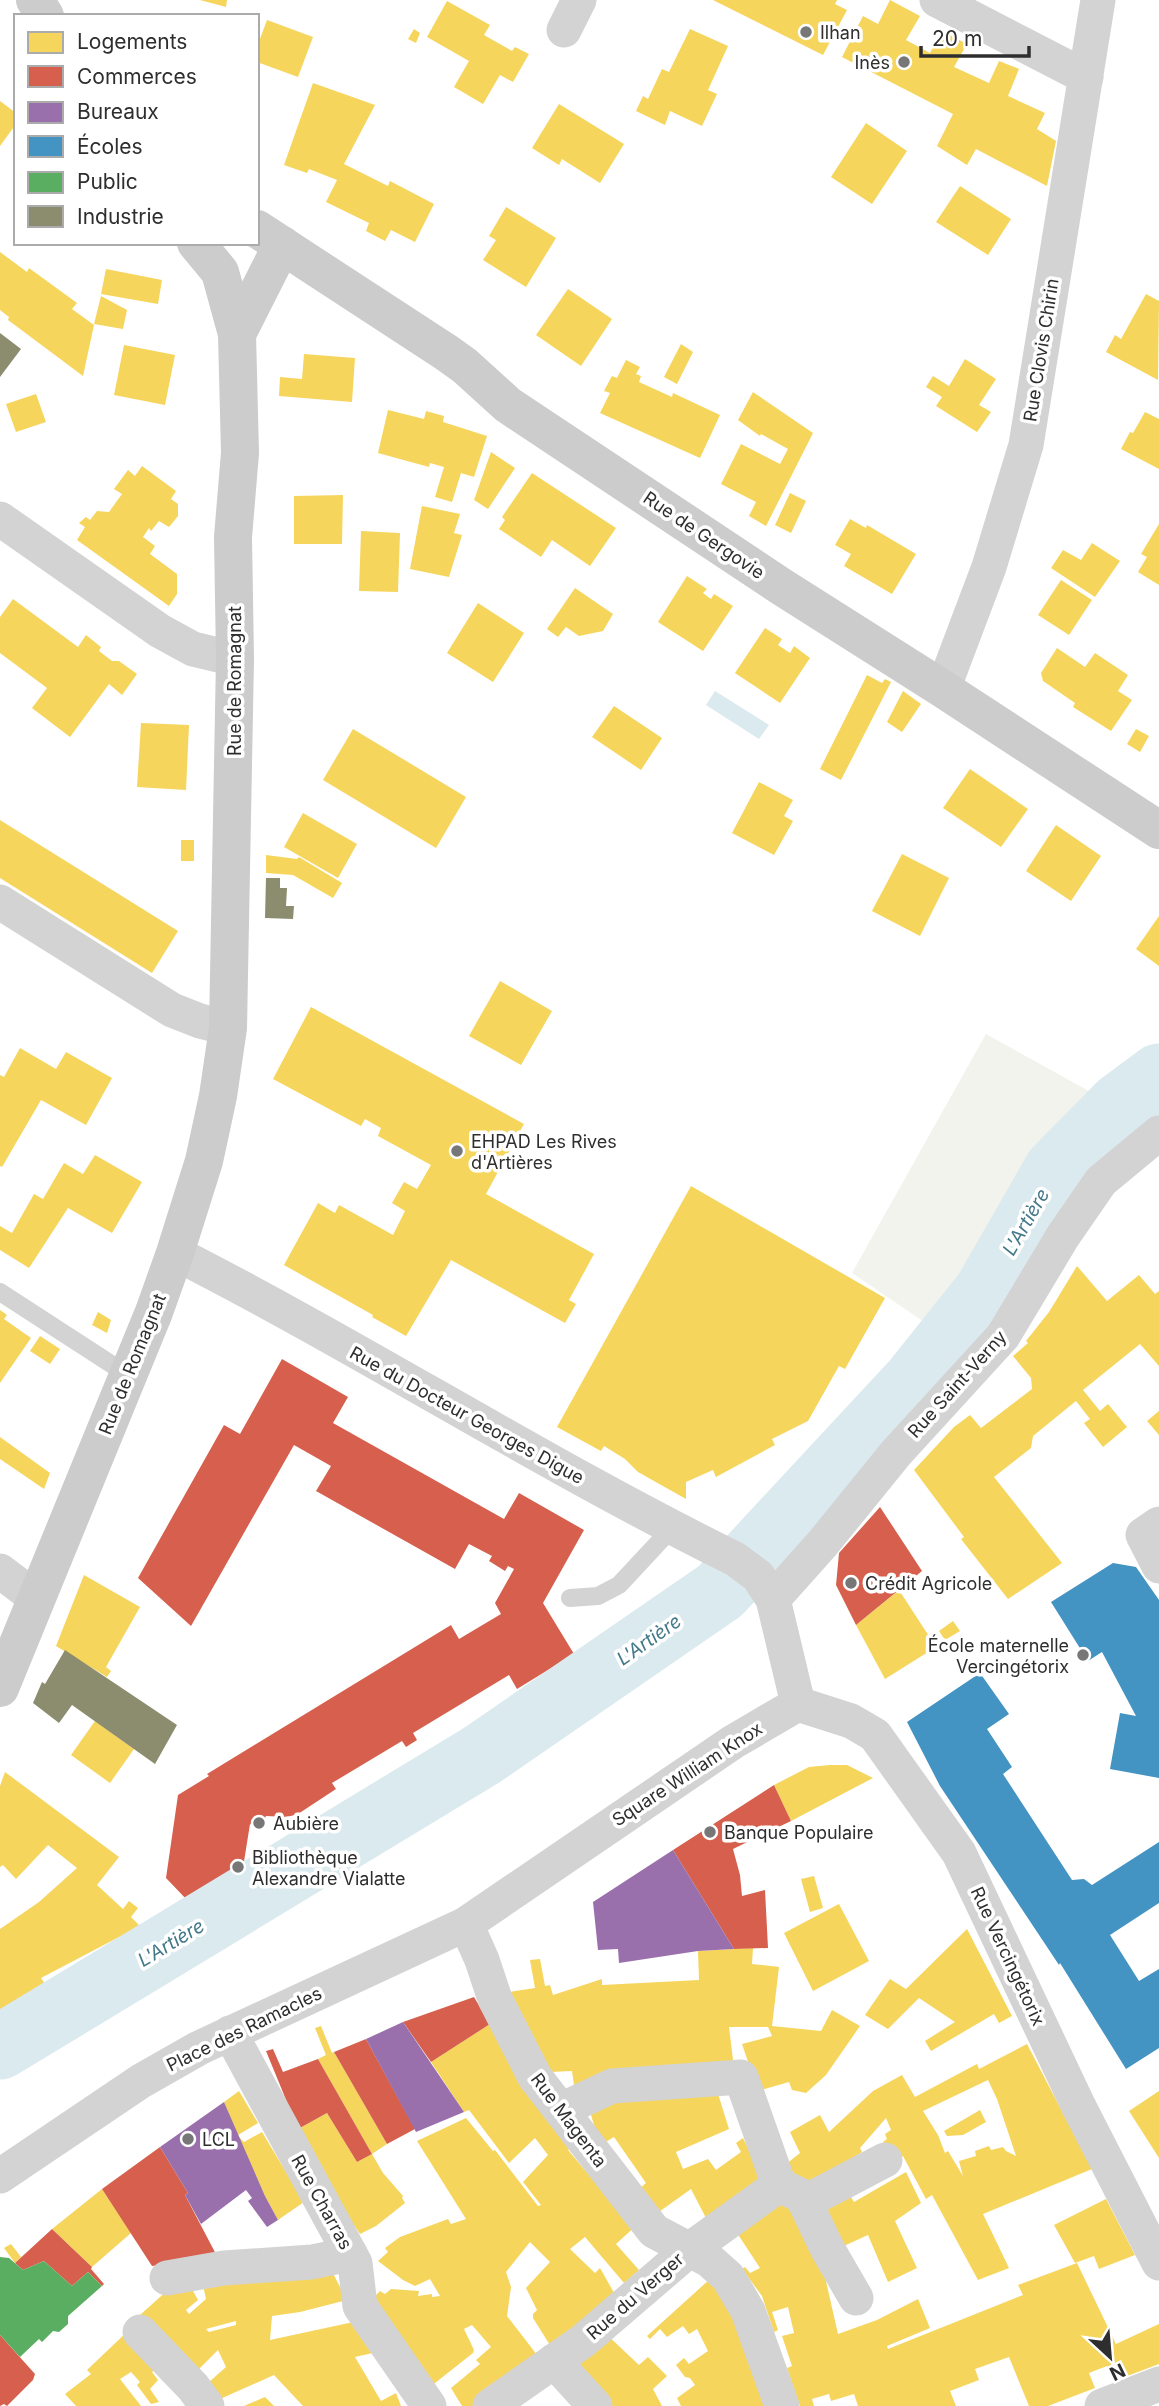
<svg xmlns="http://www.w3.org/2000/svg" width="1159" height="2406" font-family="Inter,sans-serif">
	<rect width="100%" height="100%" fill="#fff"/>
	<!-- green -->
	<path fill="#f1f3ec" d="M986,1034L1096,1095L1159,1059V1068L1123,1095L1087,1115L1039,1176L974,1282L930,1349L873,1414L735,1559L723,1553L820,1457L936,1330L852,1273Z"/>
	<!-- water -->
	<path fill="#dbeaef" d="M715,691L769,725L759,739L706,705Z"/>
	<!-- homes -->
	<g fill="#f6d55c" fill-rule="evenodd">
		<path d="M200,0H227L226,7Z"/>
		<path d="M713,0H837L835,4L847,10L823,55Z"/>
		<path d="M890,0L920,16L906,40L930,53L942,31L967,44L954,67L989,83L999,61L1019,69L1008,96L1045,113L1037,129L1056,141L1047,186L976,149L967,165L937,146L953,114L842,57L863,16L878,24Z"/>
		<path d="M447,1L490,25L484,35L512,51L515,47L529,54L513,82L500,75L483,104L454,87L469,61L427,37Z"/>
		<path d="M267,20L313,37L298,77L257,62V47Z"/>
		<path d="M414,29L420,33L416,43L408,39Z"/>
		<path d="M690,29L728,46L708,90L717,94L702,126L670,111L665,125L636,111L643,96L648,99L662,69L669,72Z"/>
		<path d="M313,83L375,105L344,164L388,186L390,181L434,204L415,242L391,230L385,241L366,231L369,223L326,202L337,180L309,169L307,173L284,165Z"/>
		<path d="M0,101L16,113V124L0,146Z"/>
		<path d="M559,104L624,144L600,183L562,159L559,165L532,148Z"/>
		<path d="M866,123L907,151L872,204L831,177Z"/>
		<path d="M960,186L1011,219L988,255L936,222Z"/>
		<path d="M506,207L556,238L526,287L483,260L496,240L489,236Z"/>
		<path d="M0,252L27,272L29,268L77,303L72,309L94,325L83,376L8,320L9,317L0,310Z"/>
		<path d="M106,269L162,280L158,304L101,294Z"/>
		<path d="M568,289L612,319L581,366L536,335Z"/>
		<path d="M1146,294L1159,301L1158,380L1106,352L1115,335L1121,339Z"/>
		<path d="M101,296L127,310L123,329L94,324Z"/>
		<path d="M681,344L693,352L677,384L664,377Z"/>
		<path d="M124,345L175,355L165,405L114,395Z"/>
		<path d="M304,354L355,358L352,402L279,396L280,377L302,379Z"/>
		<path d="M965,359L996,379L979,405L991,412L977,432L936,406L942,397L926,387L933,376L949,386Z"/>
		<path d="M626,360L640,367L636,374L641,376L639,382L672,397L673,393L720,415L700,458L600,413L610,393L604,391L612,376L617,378Z"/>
		<path d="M753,392L813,433L766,526L749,516L756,502L721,484L741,444L780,464L788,449L761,434L760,436L738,420Z"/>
		<path d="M36,394L46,422L16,432L6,404Z"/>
		<path d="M388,410L424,419L426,411L444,416L443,422L487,436L474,477L461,473L452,502L435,497L444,467L430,463L429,467L378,453Z"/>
		<path d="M1145,412L1159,419V469L1121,449L1130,432L1133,433Z"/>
		<path d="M491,452L515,468L488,509L474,500Z"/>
		<path d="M142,466L176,491L171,499L178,504V516L169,527L159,521L151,531L149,528L143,537L155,546L150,554L177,574V594L169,606L77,540L85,527L79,523L86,517L90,520L97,511L109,512L122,494L114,489L128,470L135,476Z"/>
		<path d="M532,473L616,528L590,566L552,540L541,557L499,529L505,520L502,517Z"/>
		<path d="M790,493L806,501L791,533L775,525Z"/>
		<path d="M343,495L342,544H294V496Z"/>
		<path d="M422,506L460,514L454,533L462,535L449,577L410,569Z"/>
		<path d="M850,519L866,528L867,525L916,554L892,594L844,566L851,554L835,545Z"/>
		<path d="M1159,524V585L1138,572L1147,557L1141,554Z"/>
		<path d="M361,531L400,533L398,592L359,591Z"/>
		<path d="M1092,543L1120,561L1095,597L1051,568L1063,550L1081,560Z"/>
		<path d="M687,576L707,589L703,593L711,599L714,594L733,606L703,651L658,622Z"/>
		<path d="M1061,580L1092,600L1069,635L1038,615Z"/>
		<path d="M575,588L613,614L603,631L579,636L566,627L558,637L547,629Z"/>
		<path d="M13,599L78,647L86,635L101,647L99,651L112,661H119L137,674L122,695L109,684L70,737L32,708L47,688L0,653V617Z"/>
		<path d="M478,603L524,633L493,682L447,653Z"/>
		<path d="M765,628L782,639L778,645L790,653L794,646L810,658L780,703L735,673Z"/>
		<path d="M1057,648L1085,667L1095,653L1128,675L1118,691L1132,700L1111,731L1073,707L1075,703L1043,681L1041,673Z"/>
		<path d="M867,675L882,683L885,679L891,682L841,780L820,769Z"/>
		<path d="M903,691L921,704L902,732L887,722Z"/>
		<path d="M614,706L662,738L641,770L592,737Z"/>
		<path d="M141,723L189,725L186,790L137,787Z"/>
		<path d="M353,729L466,797L436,848L323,780Z"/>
		<path d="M1136,729L1149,736L1140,752L1127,744Z"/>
		<path d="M970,769L1028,809L1001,847L943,808Z"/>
		<path d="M759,782L793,800L784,816L793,821L774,855L732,833Z"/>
		<path d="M303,813L357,844L338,878L284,847Z"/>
		<path d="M0,820L178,931L152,973L0,878Z"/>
		<path d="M1056,825L1101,856L1071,901L1026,871Z"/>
		<rect x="181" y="840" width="13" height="21"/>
		<path d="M902,854L949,878L920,936L872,911Z"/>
		<path d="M266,855L297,859L299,857L342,883L333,898L293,875L266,873Z"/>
		<path d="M1159,916V966L1136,949Z"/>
		<path d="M500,981L552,1011L521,1065L469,1036Z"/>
		<path d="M311,1007L524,1124L486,1194L594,1254L569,1300L576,1304L565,1323L451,1260L406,1336L372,1317L373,1315L284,1265L318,1203L335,1213L339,1205L393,1235L405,1211L392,1203L404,1182L417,1189L431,1165L378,1136L381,1128L365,1119L361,1126L273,1079Z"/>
		<path d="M20,1048L56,1069L66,1052L112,1078L86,1125L41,1100L2,1167L0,1166V1075L4,1077Z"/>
		<path d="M95,1155L142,1182L112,1233L68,1208L29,1268L0,1250V1226L12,1233L34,1194L43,1199L64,1163L83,1174Z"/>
		<path d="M691,1186L885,1298L845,1369L839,1366L808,1421L772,1439L775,1445L716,1477L713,1470L686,1482V1499L638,1472L625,1459L604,1446L601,1451L557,1427Z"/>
		<path d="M1077,1266L1107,1301L1139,1275L1155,1294L1159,1291V1366L1140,1344L1083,1390L1100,1411L1108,1404L1127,1427L1103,1447L1084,1423L1090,1419L1076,1401L1033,1436L1031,1448L994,1477L1062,1563L1008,1599L961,1539L964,1537L914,1470L954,1427L970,1415L981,1428L1032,1389L1031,1378L1013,1356L1028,1343L1026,1341L1049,1312Z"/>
		<path d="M0,1310L7,1315L4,1319L31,1338L0,1383Z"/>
		<path d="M98,1312L111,1320L107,1333L92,1325Z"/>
		<path d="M40,1336L60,1349L50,1364L30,1351Z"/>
		<path d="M1159,1411V1435L1147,1421Z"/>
		<path d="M0,1437L50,1473L44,1489L0,1459Z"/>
		<path d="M84,1575L140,1607L106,1667L111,1671L107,1677L56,1646Z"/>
		<path d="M899,1590L936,1647L885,1679L856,1625Z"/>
		<path d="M953,1621L960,1631L945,1640L939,1631Z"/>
		<path d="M95,1721L134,1749L110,1783L71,1755Z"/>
		<path d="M830,1765H847L873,1778L791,1821L774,1785L809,1767Z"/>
		<path d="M5,1772L119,1857L97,1885L123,1909L129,1901L138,1908L131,1917L140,1926L41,1978L49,1990L0,2018V1929L39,1902L77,1868L48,1845L16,1879L3,1865L0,1867V1786Z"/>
		<path d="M814,1876L823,1908L810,1912L801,1879Z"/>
		<path d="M839,1904L869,1961L813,1991L784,1933Z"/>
		<path d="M967,1929L1012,2016L999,2023L994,2014L931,2051L925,2041L955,2022L919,1998L888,2029L865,2015L890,1979L906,1989Z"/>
		<path d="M753,1948L752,1964L779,1967L772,2026L821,2031L832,2010L860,2026L826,2075L806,2093L792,2090L789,2082L758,2091L742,2044L772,2036L768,2027H729L734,2068L574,2085L572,2071L550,2072L509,1992L535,1988L530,1960L540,1959L545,1986L550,1985L553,1995L602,1979V1985L699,1980L698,1951Z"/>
		<path d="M490,2024L579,2142L568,2150L605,2194L639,2223L616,2244L639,2270L624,2283L585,2237L570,2249L595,2273L600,2268L617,2298L553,2350L533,2318V2314L537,2310L526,2288L550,2262L530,2242L506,2272L511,2287L507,2316L541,2360L480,2406H462L451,2388L480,2364L476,2360L491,2347L472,2325L464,2329L474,2350L473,2353L430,2387L371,2300L380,2291L385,2294L391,2289L419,2291L418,2296L432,2294V2297L440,2296L430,2279L415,2286L403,2280L378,2261L388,2252L385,2248L400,2237L448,2219L451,2224L466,2219L417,2141L466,2118L493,2151L495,2150L538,2206L541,2205L523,2182L548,2155L535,2138L509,2163L469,2110L464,2112L431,2062Z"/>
		<path d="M321,2026L332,2053L334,2052L387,2144L372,2154L318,2059L326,2055L315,2028Z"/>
		<path d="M1027,2044L1092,2169L983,2214L1009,2268L978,2280L932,2195L926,2199L903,2156L897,2159L887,2149L883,2142L887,2139L885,2134L891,2130L886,2118L860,2148L862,2152L808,2186L785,2165L800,2153L790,2132L820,2115L829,2132L873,2091L902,2075L915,2097L977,2064L979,2069ZM988,2080L997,2099L1016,2156L1006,2151L1003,2147L991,2150L989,2146L975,2151L976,2156L959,2161L963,2176L948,2151L945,2153L938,2135L923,2111Z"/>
		<path d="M714,2081L729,2129L676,2152L683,2169L708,2159L716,2170L741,2152L736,2143L743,2138L763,2179L706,2218L691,2189L656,2214L637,2191L646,2183L614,2137L604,2143L595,2129L588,2104Z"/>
		<path d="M239,2091L258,2123L238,2135L224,2102Z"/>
		<path d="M1159,2091V2158L1129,2111Z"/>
		<path d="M980,2110L986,2122L963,2135L947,2136L944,2131Z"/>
		<path d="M327,2113L357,2162L372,2154L383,2173L403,2196L402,2198L405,2203L376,2226L360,2234L336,2198L298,2129Z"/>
		<path d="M262,2132L304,2202L278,2220L265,2196L239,2137L244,2142Z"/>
		<path d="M906,2172L921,2203L895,2221L917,2268L888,2282L868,2235L835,2250L815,2202L851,2197L854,2202Z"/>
		<path d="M102,2189L131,2233L92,2267L52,2229Z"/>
		<path d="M787,2195L823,2268L838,2334L877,2320L918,2299L930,2328L887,2346L888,2349L1023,2295L1018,2285L1077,2263L1116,2344L1159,2324V2364L1114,2381L1107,2366L1089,2373L1095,2388L1048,2406H1029L1009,2357L975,2369L979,2380L950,2391L956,2406H858L854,2394L831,2401L829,2394L812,2399L814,2406H800L787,2368L792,2366L782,2336L794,2333L788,2307L772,2312L778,2330L774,2332L762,2296L742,2269L745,2267L750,2273L760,2268L735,2230Z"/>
		<path d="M1106,2199L1135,2255L1099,2269L1094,2256L1075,2263L1054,2225Z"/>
		<path d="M11,2244L21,2257L15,2263L4,2248Z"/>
		<path d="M329,2266L347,2300L300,2312L272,2316L270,2340L358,2321L377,2352L355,2357L381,2401L396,2393L401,2406H303L274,2375L220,2399L208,2383L226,2367L218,2350L197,2371L140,2315L169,2289L186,2278L198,2300L186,2310L189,2314L206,2299L202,2281ZM236,2321V2325L209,2332L206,2329Z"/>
		<path d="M710,2279L742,2331L769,2406H681L677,2398L695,2385L690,2378L685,2377L676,2365L684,2358L689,2364L708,2351L697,2329L689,2334L683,2326L667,2337L660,2329L650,2339L647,2336Z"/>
		<path d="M128,2331L164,2363L152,2372L158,2380L150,2389L159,2402L151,2404L137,2385L140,2382L131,2372L120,2379L141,2406H76L65,2394L91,2374L87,2370Z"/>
		<path d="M604,2332L639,2365L648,2357L667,2376L653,2389L662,2406H605L566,2368Z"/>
		<path d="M265,2397L274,2406H244Z"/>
	</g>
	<!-- shops -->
	<g fill="#d6604d">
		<path d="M282,1359L348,1397L333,1423L504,1519L519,1493L584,1530L543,1603L574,1654L517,1689L509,1675L413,1733L417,1740L406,1747L402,1741L332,1783L336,1789L298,1814L287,1817L266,1816L259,1829L250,1824L242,1874L196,1902L188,1901L166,1878L178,1795L209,1776L207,1774L451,1625L459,1639L501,1614L495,1603L514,1569L508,1566L505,1571L489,1561L492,1556L469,1544L455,1569L316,1491L331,1466L294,1445L191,1626L138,1578L224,1425L240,1434Z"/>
		<path d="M880,1507L922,1571L856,1625L836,1585L839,1553Z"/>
		<path d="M774,1785L791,1821L733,1849L740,1875L742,1896L765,1890L768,1948L734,1949L673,1850Z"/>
		<path d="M474,1997L490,2024L431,2062L403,2022Z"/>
		<path d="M366,2039L415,2129L387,2144L334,2052Z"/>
		<path d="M273,2049L283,2072L318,2059L372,2154L357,2162L327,2113L298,2129L266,2051Z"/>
		<path d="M160,2147L188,2193L185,2195L218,2258L152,2266L102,2189Z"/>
		<path d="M52,2229L92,2267L91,2269L104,2284L102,2286L88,2272L72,2286L44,2261L23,2270L15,2263Z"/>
		<path d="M0,2335L35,2374L33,2380L7,2406L4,2404L0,2406Z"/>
	</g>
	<!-- offices -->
	<g fill="#9970ab">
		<path d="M673,1850L734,1949L698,1951L619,1963L618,1949L598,1950L593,1902Z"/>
		<path d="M403,2022L464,2112L416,2132L366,2039Z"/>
		<path d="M224,2102L265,2196L278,2220L267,2227L248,2201L252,2198L246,2190L201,2224L185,2195L188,2193L160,2147Z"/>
	</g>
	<!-- schools -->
	<g fill="#4393c3">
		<path d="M1113,1563L1136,1567L1159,1600V1778L1110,1769L1120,1713L1136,1716L1102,1652L1088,1661L1051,1602Z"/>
		<path d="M980,1673L1009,1714L987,1729L1012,1767L1003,1774L1072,1880L1084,1879L1092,1885L1159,1842V1903L1110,1935L1139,1981L1159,1969V2048L1126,2069L1060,1963L1059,1965L940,1786L907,1722Z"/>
	</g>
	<!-- public -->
	<path fill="#5aae61" d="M0,2257L9,2258L23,2270L44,2261L72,2286L88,2272L102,2286L68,2316V2324L59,2332L53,2331L42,2342L39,2339L20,2357L0,2335Z"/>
	<!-- industry -->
	<g fill="#8c8c6e">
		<path d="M0,333L21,349L0,377Z"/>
		<path d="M266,878H280V888H287L286,906H294L293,919L265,918Z"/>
		<path d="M65,1650L177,1725L155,1764L72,1705L59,1723L33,1703L42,1682L45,1684Z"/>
	</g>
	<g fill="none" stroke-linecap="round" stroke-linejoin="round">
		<!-- river -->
		<path stroke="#dbeaef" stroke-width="65" d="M0,2047L482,1755L720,1591L915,1381L986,1292L1056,1170L1120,1105L1159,1076"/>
		<!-- service -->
		<g stroke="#d3d3d3" stroke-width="18">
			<path d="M0,1292L128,1375"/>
			<path d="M570,1598L598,1596L619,1585L672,1528"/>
		</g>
		<!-- minor -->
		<g stroke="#d3d3d3" stroke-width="35">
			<path d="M937,0L1086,77"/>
			<path d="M564,30L579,0"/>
			<path d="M0,519L160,631L193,649L235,659"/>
			<path d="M943,689L989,567L1026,445L1098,0"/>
			<path d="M0,902L172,1010L200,1021L228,1028"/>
			<path d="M175,1253C365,1350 544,1465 735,1559L758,1576L773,1599L798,1704"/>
			<path d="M1159,1524L1143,1535L1159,1566"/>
			<path d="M0,1571L37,1599"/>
			<path d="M773,1599L823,1543L896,1453L1003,1336L1063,1236L1101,1181L1159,1133"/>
			<path d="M798,1704L851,1721L875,1735L959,1853L1078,2105L1159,2263"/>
			<path d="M466,1924L482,1960L495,1999L535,2077L654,2231L709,2260L728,2277L748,2311L782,2406"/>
			<path d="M230,2033L355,2263L360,2306L429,2406"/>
			<path d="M561,2110L612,2086L741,2077L779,2185"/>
			<path d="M0,2176L141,2081L199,2048L466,1924L733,1742L798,1704"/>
			<path d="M779,2185L802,2196L827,2248L856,2298"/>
			<path d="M805,2202L885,2160"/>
			<path d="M167,2278L224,2268L312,2262L350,2254"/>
			<path d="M140,2332L193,2387L207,2406"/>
			<path d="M554,2361L595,2406"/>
			<path d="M490,2406L583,2341L689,2250L779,2185"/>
			<path d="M1102,2406L1159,2384"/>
		</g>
		<!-- secondary -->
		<g stroke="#ccc" stroke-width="38">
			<path d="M35,0L45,16"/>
			<path d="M257,229L447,353L465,366L508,405L782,587L943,689L1159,830"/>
			<path d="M237,334L282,245"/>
			<path d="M0,1688L154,1312L175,1253L204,1161L218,1096L228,1028L235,659L233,537L240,453L237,334L220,272L196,243"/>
		</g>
	</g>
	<!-- markers -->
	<g fill="#777" stroke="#fff" stroke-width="2.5">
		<circle cx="806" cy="32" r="7"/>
		<circle cx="904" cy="62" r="7"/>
		<circle cx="457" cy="1151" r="7"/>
		<circle cx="851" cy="1583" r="7"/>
		<circle cx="1083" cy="1655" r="7"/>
		<circle cx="259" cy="1823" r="7"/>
		<circle cx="710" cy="1832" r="7"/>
		<circle cx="238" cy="1867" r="7"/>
		<circle cx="188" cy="2139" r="7"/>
	</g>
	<g text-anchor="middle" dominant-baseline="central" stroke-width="7" stroke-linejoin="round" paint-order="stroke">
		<!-- poi labels -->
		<g font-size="18" fill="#2e2e2e" stroke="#fff" text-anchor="start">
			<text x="820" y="32">Ilhan</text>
			<text x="890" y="62" text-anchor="end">Inès</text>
			<text x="471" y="1141">EHPAD Les Rives<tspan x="471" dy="21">d'Artières</tspan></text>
			<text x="865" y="1583">Crédit Agricole</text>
			<text x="1069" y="1645" text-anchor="end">École maternelle<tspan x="1069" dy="21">Vercingétorix</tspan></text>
			<text x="273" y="1823">Aubière</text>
			<text x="724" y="1832">Banque Populaire</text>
			<text x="252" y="1857">Bibliothèque<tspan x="252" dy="21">Alexandre Vialatte</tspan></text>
			<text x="202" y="2139">LCL</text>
		</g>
		<!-- street labels -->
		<g font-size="18" fill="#2e2e2e" stroke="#fff">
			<text transform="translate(1041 350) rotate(-81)">Rue Clovis Chirin</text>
			<text transform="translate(704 535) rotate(34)">Rue de Gergovie</text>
			<text transform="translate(234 681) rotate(-90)">Rue de Romagnat</text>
			<text transform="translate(132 1364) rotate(-68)">Rue de Romagnat</text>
			<text transform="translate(957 1384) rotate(-48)">Rue Saint-Verny</text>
			<text transform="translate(467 1415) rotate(29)">Rue du Docteur Georges Digue</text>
			<text transform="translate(687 1774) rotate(-33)">Square William Knox</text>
			<text transform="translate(1008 1956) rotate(65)">Rue Vercingétorix</text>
			<text transform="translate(244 2029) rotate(-26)">Place des Ramacles</text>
			<text transform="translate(569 2120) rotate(53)">Rue Magenta</text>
			<text transform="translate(322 2202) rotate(61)">Rue Charras</text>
			<text transform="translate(635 2296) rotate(-41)">Rue du Verger</text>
		</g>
		<!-- water labels -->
		<g font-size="19" font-style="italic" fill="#437989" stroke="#fff">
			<text transform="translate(1026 1222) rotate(-60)">L'Artière</text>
			<text transform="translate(649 1640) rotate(-35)">L'Artière</text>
			<text transform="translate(171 1943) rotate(-31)">L'Artière</text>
		</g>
	</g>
	<!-- legend -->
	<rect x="14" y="14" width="245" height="231" fill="#ffffff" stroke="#ababab" stroke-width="2"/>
	<rect x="28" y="32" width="35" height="21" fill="#f6d55c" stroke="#ababab" stroke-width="2"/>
	<text x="77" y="49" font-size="21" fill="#2e2e2e">Logements</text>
	<rect x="28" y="66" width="35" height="21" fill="#d6604d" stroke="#ababab" stroke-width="2"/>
	<text x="77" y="84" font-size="21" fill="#2e2e2e">Commerces</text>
	<rect x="28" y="102" width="35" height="21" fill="#9970ab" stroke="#ababab" stroke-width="2"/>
	<text x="77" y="119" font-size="21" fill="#2e2e2e">Bureaux</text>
	<rect x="28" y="136" width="35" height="21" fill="#4393c3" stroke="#ababab" stroke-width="2"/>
	<text x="77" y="154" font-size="21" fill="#2e2e2e">Écoles</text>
	<rect x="28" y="172" width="35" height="21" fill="#5aae61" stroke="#ababab" stroke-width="2"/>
	<text x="77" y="189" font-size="21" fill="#2e2e2e">Public</text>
	<rect x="28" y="206" width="35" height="21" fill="#8c8c6e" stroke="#ababab" stroke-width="2"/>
	<text x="77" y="224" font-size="21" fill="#2e2e2e">Industrie</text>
	<!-- north arrow -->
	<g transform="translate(1110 2357) rotate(154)" stroke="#ffffff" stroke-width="5" paint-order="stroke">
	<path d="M0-5L12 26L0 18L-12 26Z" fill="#2e2e2e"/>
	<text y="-10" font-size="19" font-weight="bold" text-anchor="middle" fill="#2e2e2e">N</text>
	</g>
	<!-- scale -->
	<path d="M921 46v10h108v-10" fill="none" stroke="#2e2e2e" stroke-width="3.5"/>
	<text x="932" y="46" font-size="21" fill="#2e2e2e" stroke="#ffffff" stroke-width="5" paint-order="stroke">20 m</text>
</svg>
